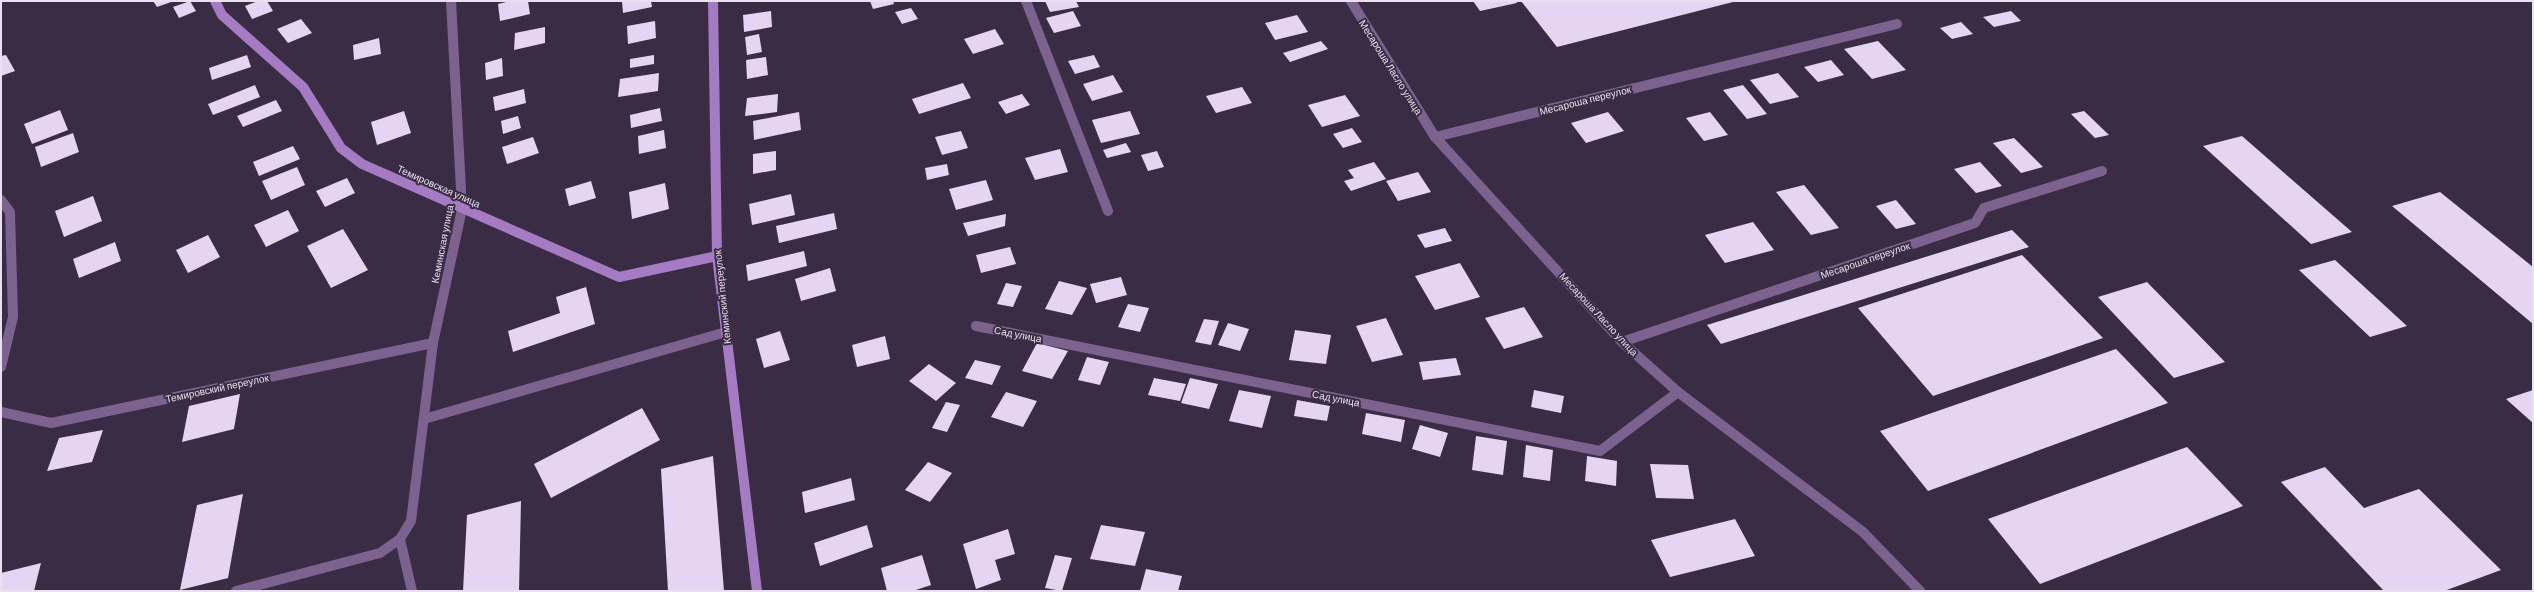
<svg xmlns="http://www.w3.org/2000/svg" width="2534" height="592" font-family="Barlow,sans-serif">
	<rect width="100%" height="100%" fill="#3a2c44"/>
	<!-- building -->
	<g fill="#e5d4f2">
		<path d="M153,1H174L157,7Z"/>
		<path d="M190,1L196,11L179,18L173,7Z"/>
		<path d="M258,1H267L273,11L252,19L245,6Z"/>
		<path d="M510,1H528L530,14L500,21L498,4Z"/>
		<path d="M622,1H651L652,7L623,13Z"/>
		<path d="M870,1H893L894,4L873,9Z"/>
		<path d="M1045,1H1076L1079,7L1050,12Z"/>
		<path d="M1473,1H1516L1517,3L1480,11Z"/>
		<path d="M1521,1H1733V2L1557,47Z"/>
		<path d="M911,8L918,19L902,24L895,12Z"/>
		<path d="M771,11L772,27L744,32L743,15Z"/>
		<path d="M1073,11L1081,26L1054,33L1046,18Z"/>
		<path d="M2011,11L2021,21L1994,27L1983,17Z"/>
		<path d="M1297,15L1308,32L1275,40L1265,23Z"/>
		<path d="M301,19L312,33L288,43L277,29Z"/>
		<path d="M655,21L656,38L628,44L627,26Z"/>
		<path d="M1961,22L1973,34L1952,39L1940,28Z"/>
		<path d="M545,27V43L514,50L515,33Z"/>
		<path d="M995,29L1004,44L973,54L964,39Z"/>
		<path d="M759,34L762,52L747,55L745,37Z"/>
		<path d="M379,38L381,54L354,60L353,45Z"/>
		<path d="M1321,41L1328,49L1290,62L1283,53Z"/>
		<path d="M1878,41L1906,70L1872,79L1844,49Z"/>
		<path d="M6,55L15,71L1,76V56Z"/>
		<path d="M247,55L251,67L212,80L209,68Z"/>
		<path d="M654,55V64L630,68V59Z"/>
		<path d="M1094,55L1100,67L1075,74L1068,61Z"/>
		<path d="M766,57L768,75L747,79L746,60Z"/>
		<path d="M502,58L503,76L486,80L485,63Z"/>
		<path d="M1831,60L1844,75L1818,82L1804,67Z"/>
		<path d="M659,73L658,91L618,97L620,79Z"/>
		<path d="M1778,73L1799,97L1770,104L1750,80Z"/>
		<path d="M1113,75L1123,92L1092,101L1083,84Z"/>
		<path d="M963,83L971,98L919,114L912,99Z"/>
		<path d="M255,85L260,97L213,115L208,104Z"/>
		<path d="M1743,85L1767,114L1747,119L1723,90Z"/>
		<path d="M1242,87L1252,103L1216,113L1206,96Z"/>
		<path d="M524,89L526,103L495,111L493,97Z"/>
		<path d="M778,94L777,112L745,116L747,98Z"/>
		<path d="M1022,94L1030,105L1006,114L998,102Z"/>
		<path d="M1345,95L1360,116L1322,127L1308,105Z"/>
		<path d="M276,100L282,111L243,127L237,116Z"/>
		<path d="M660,108L662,121L631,128L630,115Z"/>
		<path d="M60,110L68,130L32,144L24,124Z"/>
		<path d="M404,111L411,133L377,145L371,122Z"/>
		<path d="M1130,111L1140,134L1101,143L1092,120Z"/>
		<path d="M2084,111L2109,135L2095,138L2071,114Z"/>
		<path d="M799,112L801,130L754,140L753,121Z"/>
		<path d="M1608,112L1624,131L1586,143L1571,123Z"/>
		<path d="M1710,112L1728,135L1704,141L1686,118Z"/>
		<path d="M518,116L521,128L503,134L501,121Z"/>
		<path d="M1352,128L1362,142L1343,148L1333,134Z"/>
		<path d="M664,130L666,148L639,154L638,136Z"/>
		<path d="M961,131L968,148L942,155L935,137Z"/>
		<path d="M73,133L79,152L41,167L35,147Z"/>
		<path d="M2242,136L2352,232L2311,244L2203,146Z"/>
		<path d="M533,137L539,153L507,164L502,147Z"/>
		<path d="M2014,138L2043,167L2021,173L1993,143Z"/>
		<path d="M1126,143L1131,152L1107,158L1103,150Z"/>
		<path d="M293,146L300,159L259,176L253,162Z"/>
		<path d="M1060,149L1068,172L1035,180L1025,158Z"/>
		<path d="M776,151V170L753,174V154Z"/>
		<path d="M1157,151L1164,167L1148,171L1141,155Z"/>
		<path d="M1374,162L1386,179L1351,191L1344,181L1354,178L1348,170Z"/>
		<path d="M1980,162L2002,186L1976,193L1954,169Z"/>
		<path d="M947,164L949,175L927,180L925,168Z"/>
		<path d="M297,167L305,185L271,200L262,181Z"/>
		<path d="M1418,172L1431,192L1398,201L1386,181Z"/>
		<path d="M347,178L355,193L325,207L316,191Z"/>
		<path d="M986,180L993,200L956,210L949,189Z"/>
		<path d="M591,181L596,198L569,206L565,189Z"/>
		<path d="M665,183L669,209L632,219L629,192Z"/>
		<path d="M1804,185L1839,228L1811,235L1776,192Z"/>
		<path d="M2440,192L2533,267V324L2392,206Z"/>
		<path d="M791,194L795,215L752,225L749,204Z"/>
		<path d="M93,196L102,221L64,237L55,211Z"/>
		<path d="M1896,200L1916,224L1896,229L1876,206Z"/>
		<path d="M288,210L299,231L266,247L254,225Z"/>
		<path d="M834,213L837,229L779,243L776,226Z"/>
		<path d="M1006,214L1005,226L968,236L963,223Z"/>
		<path d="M1753,222L1774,250L1725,263L1705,235Z"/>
		<path d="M1445,228L1452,241L1425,248L1417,235Z"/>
		<path d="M343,229L368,270L331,288L307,246Z"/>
		<path d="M2012,230L2029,247L1721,344L1707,325Z"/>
		<path d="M208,235L220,257L188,273L176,250Z"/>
		<path d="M115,242L121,261L79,278L73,259Z"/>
		<path d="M1010,247L1016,264L981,273L976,255Z"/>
		<path d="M804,251L807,266L748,281L746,265Z"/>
		<path d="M2022,255L2103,338L1933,396L1858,308Z"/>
		<path d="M2335,260L2407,326L2370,337L2299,270Z"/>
		<path d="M1460,263L1480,297L1435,310L1415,276Z"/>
		<path d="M830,268L836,291L801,301L795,279Z"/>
		<path d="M1121,277L1127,295L1096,303L1090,284Z"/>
		<path d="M1059,281L1087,288L1072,315L1045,309Z"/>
		<path d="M2147,282L2225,362L2174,378L2098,297Z"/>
		<path d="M1006,283L1022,286L1013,307L997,304Z"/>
		<path d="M586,287L595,324L513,352L508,331L560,313L556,297Z"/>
		<path d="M1128,304L1149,308L1140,332L1118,327Z"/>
		<path d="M1524,307L1543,337L1504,349L1485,318Z"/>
		<path d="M1386,318L1403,355L1372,362L1356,326Z"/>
		<path d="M1204,319L1219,321L1211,345L1195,342Z"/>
		<path d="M1228,323L1249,329L1240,351L1218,345Z"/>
		<path d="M1295,330L1331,335L1326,364L1289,360Z"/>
		<path d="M780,331L790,360L764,368L756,339Z"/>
		<path d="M885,336L890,359L857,367L852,345Z"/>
		<path d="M1037,343L1068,351L1052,379L1022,371Z"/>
		<path d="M2116,349L2168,403L1928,491L1880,431Z"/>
		<path d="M1087,357L1109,362L1100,385L1078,380Z"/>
		<path d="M1456,358L1461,375L1423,380L1419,362Z"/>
		<path d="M975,360L1001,366L992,385L965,378Z"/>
		<path d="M929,364L956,383L936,401L909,381Z"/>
		<path d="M1154,378L1186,384L1180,401L1148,395Z"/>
		<path d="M1190,378L1218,384L1209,409L1181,403Z"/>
		<path d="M1239,390L1271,396L1262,428L1229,421Z"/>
		<path d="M1534,390L1564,396L1561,413L1531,407Z"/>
		<path d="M2533,390V423L2506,399Z"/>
		<path d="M1006,392L1037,401L1023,427L991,417Z"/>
		<path d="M240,394L234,429L182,442L189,406Z"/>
		<path d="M1297,400L1330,406L1327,421L1294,416Z"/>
		<path d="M946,402L960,405L947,432L932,428Z"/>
		<path d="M642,408L660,440L551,498L534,464Z"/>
		<path d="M1366,413L1405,420L1401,442L1362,434Z"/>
		<path d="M1420,425L1448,433L1440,457L1412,449Z"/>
		<path d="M103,430L92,462L47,471L59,438Z"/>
		<path d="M1476,436L1507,441L1503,475L1472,470Z"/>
		<path d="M1526,445L1553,450L1550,481L1523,477Z"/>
		<path d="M2187,447L2243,506L2040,584L1988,519Z"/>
		<path d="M713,456L724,591H668L661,469Z"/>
		<path d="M1587,456L1617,461L1616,486L1585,481Z"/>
		<path d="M928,462L952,473L930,502L905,490Z"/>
		<path d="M1650,464L1688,465L1694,499L1656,498Z"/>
		<path d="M2325,467L2364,508L2419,489L2501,570L2444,591H2384L2281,482Z"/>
		<path d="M851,478L855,500L805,513L802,492Z"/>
		<path d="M243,494L228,578L180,590L197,505Z"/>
		<path d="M521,501L519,591H463L467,515Z"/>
		<path d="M1735,519L1755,556L1670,577L1651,540Z"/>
		<path d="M867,525L873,547L820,566L814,543Z"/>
		<path d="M1101,525L1145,532L1135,566L1090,559Z"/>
		<path d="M1008,529L1015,554L995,560L1001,580L976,589L963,544Z"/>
		<path d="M922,555L931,585L913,591H887L881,568Z"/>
		<path d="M1055,555L1072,558L1062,591L1045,588Z"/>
		<path d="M41,563L34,591H1V573Z"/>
		<path d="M1146,569L1182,576L1178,591H1140Z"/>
	</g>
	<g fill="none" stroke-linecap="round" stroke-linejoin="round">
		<!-- lane -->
		<path stroke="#7c628f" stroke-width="10" d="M400,539L412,591"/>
		<!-- street -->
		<g stroke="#7c628f" stroke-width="10">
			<path d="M1026,1L1108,211"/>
			<path d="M1351,1L1435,137L1622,342L1678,392L1863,532L1920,591"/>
			<path d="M1435,137L1897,24"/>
			<path d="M1,200L10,212L13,317L1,367"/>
			<path d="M976,326L1600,451L1678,392"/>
			<path d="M1622,342L1975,223L1984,208L2102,171"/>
			<path d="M1,412L51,423L433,343"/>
			<path d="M424,419L726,332"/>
			<path d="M236,591L380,553L400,539L411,521L433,343L462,209L451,1"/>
		</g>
		<!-- secondary -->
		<g stroke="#a57bc3" stroke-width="10">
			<path d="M215,1L222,15L303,87L341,148L362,164L619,277L717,256"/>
			<path d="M713,1L717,256L757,591"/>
		</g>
	</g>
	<g text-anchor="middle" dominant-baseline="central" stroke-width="4" stroke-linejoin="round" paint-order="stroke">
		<!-- street labels -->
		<g font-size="10" fill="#e9e1f0" stroke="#3a2c44">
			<text transform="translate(1391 67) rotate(58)">Месароша Ласло улица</text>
			<text transform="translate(1585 100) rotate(-14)">Месароша переулок</text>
			<text transform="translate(439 186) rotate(24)">Темировская улица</text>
			<text transform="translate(442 244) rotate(-79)">Кеминская улица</text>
			<text transform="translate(1865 260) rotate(-19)">Месароша переулок</text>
			<text transform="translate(722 297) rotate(-96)">Кеминский переулок</text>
			<text transform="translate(1599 314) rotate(47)">Месароша Ласло улица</text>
			<text transform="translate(1018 334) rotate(11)">Сад улица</text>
			<text transform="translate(217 388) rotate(-12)">Темировский переулок</text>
			<text transform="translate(1336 398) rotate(11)">Сад улица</text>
		</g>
	</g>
	<!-- border -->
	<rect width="2534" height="592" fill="none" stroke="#e9e1f0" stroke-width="4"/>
</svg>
